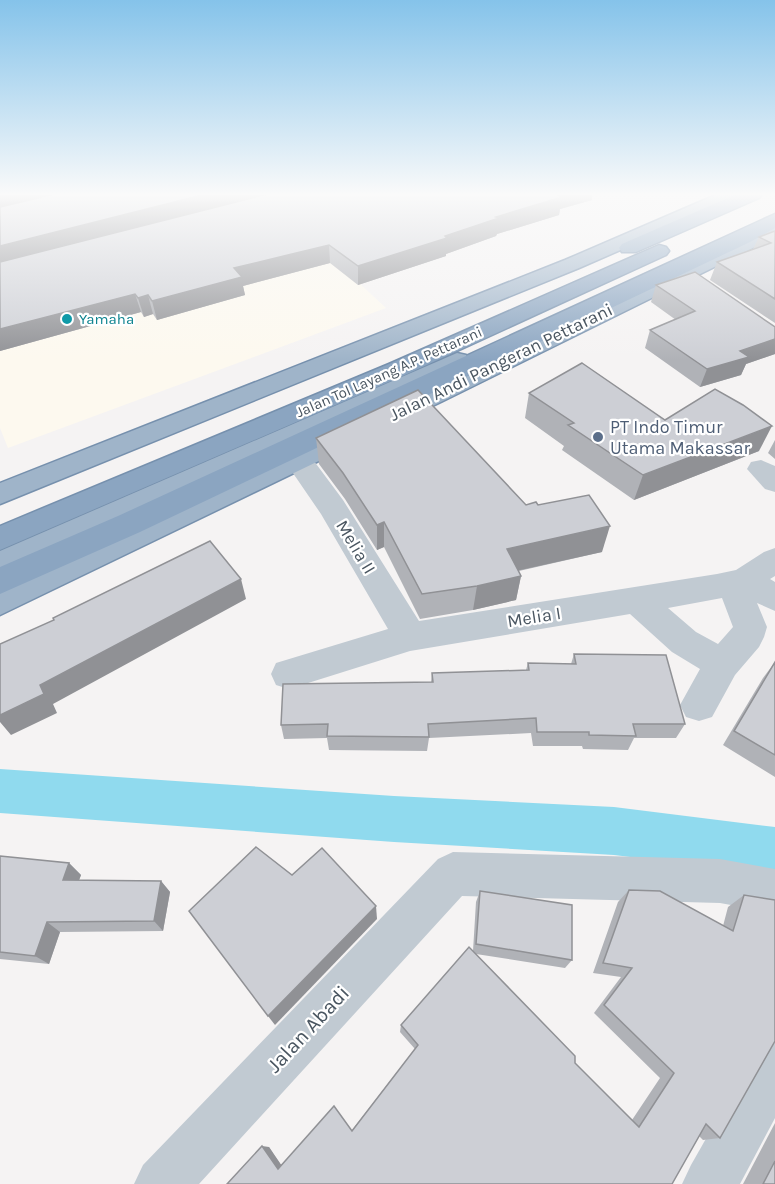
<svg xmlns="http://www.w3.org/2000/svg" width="775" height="1184" font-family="Karla,sans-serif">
	<rect width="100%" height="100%" fill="#f5f3f3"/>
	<!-- commercial -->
	<path fill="#fdf9ef" d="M275,205L386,308L8,448L0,428V280Z"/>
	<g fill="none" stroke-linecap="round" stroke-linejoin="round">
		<!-- canal -->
		<path fill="#90daee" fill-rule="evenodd" d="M0,769L394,796L614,807L775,827V875L614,855L394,842L0,813Z"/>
		<defs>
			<g id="trunk">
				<path d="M718,194H743L740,198L579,268L0,504V483L565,260Z"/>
				<path d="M775,223V237L443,401L0,615V587L425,391Z"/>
				<path d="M457,353L466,355L469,360L466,365L0,576V551Z"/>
			</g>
			<g id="motorway">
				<path d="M737,194H762L759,198L636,252H622L619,248L622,244Z"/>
				<path d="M775,214V228L750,242L140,532L0,594V567L118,516Z"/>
				<path d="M659,245L666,247L669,251L666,255L407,374L0,550V526L389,364Z"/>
			</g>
		</defs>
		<!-- trunk casing -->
		<use href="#trunk" stroke="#7690ad" stroke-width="3"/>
		<!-- motorway casing -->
		<use href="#motorway" stroke="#7690ad" stroke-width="3"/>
		<!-- minor -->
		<g fill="#c1cad2" fill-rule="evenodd">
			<path d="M298,451L308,453L343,500L419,621L717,574L736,570L764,552L775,548V576L770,579L775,582V611L757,603L767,627L764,637L759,647L735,675L712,717L699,721L686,717L680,705L700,669L672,652L630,614L410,651L289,689L276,685L271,674L276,663L388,629L321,514L284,460L288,453ZM722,598L733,627L718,644L696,632L668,608Z"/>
			<path d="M761,460L775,466V492L765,489L747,469L751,462Z"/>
			<path d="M453,852L720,859L775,869V913L720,903L462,896L199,1184H134L143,1165L438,859Z"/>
			<path d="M775,1042V1118L740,1184H682L691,1165L757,1049Z"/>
		</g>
		<!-- trunk -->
		<use href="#trunk" fill="#9fb4c9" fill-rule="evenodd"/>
		<!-- motorway -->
		<use href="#motorway" fill="#8ba5c1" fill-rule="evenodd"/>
	</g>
	<!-- wall -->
	<g fill="#b0b2b7">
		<path d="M0,194L592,196V200L560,209L559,215L497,234L496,236L446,254V256L358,285L330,263L243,286L245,295L157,320L153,314L144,317L141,312L0,351Z"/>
		<path d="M775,231V323L710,280L717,262L753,249L759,237Z"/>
		<path d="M656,285L775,327V354L746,364L741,375L700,387L645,348L650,330L676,320L651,302Z"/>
		<path d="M529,393L665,420L759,451L634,500L562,450L564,446L525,418Z"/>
		<path d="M316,438L526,505H538L602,552L519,571L521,576L516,600L473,610L420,619L384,547L377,550L345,499L319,464Z"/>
		<path d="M775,440V459L768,453Z"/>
		<path d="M574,654L685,724L676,738H634L628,750L583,749L582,746H533L531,733L429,738L427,751L329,750L327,738L284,739L281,725L431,682L432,673L526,670L528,663L571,664Z"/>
		<path d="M775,662V777L723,745L763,678Z"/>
		<path d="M0,856L69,863L81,875L79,880L161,881L170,892L163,931L60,932L49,964L0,959Z"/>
		<path d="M629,890L723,926L728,907L744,895L774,1042L720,1138L703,1140L699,1136L227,1184L269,1147L281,1165L352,1130L415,1049L400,1032L401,1025L473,951L476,902L480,891L572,960L565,968L476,954L575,1063L632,1120L660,1078L594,1013L621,977L593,973L618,902Z"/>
		<path d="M775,1123V1184H743Z"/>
	</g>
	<!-- shaded-wall -->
	<g fill="#909195">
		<path d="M0,194H68L0,210Z"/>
		<path d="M206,194H275L0,267V246Z"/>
		<path d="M556,194H598L592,196V200L560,209L559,215L497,234L496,236L446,254V256L358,285V266L445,236Z"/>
		<path d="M329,245L330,263L243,286L245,295L157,320L152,301L234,268Z"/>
		<path d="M135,294L141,312L0,351V329Z"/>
		<path d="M148,295L153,314L144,317L138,298Z"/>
		<path d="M775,336V354L746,364L741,375L700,387L707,369L740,351Z"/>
		<path d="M772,426L759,451L634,500L643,475Z"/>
		<path d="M384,522V547L377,550V525Z"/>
		<path d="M610,526L602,552L502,574L507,549Z"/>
		<path d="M521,576L516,600L473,610L477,586Z"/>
		<path d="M241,579L246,599L53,704L57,713L11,735L0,722V715L40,685Z"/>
		<path d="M69,863L81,875L75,891L63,880Z"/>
		<path d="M161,881L170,892L163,931L154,921Z"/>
		<path d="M376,906L377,919L275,1025L268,1016Z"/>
		<path d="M47,922L60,932L49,964L35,956Z"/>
		<path d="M262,1146L269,1147L284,1169H278Z"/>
	</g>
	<!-- building -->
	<g fill="#cdcfd5" stroke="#909195" stroke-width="1.5">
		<path d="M55,194H206L0,246V207Z"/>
		<path d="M268,194H556L562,197L496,217L499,218L445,236L447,238L358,266L329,245L234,268L242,277L152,301L148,295L138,298L135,294L0,329V262Z"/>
		<path d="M775,231V299L717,262L771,243L759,237Z"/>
		<path d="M695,272L775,327V339L740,351L749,357L707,369L650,330L695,311L656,285Z"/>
		<path d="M582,363L665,420L715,389L743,405L772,426L643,475L568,425L574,423L529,393Z"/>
		<path d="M418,390L526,505L536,502L538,505L589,495L610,526L507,549L521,576L477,586L422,594L384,522L377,525L343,473L316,438Z"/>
		<path d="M210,541L241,579L40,685L44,694L0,715V644L54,620L53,618Z"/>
		<path d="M574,654L666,655L685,724H633L636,736L589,735V732H537L536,718L428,724L429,737L327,736L328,724L281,725L283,684L433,682L432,673L529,670L528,663L576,664Z"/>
		<path d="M775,662V755L734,731Z"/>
		<path d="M256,847L292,875L322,848L376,906L268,1016L189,911Z"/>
		<path d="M0,856L69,863L63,880L161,881L154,921L47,922L35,956L0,952Z"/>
		<path d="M629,890L660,891L733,931L744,895L775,900V1041L720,1138L706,1124L672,1184H227L262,1146L278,1169L334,1106L352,1131L418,1045L401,1025L469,947L575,1056V1063L639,1127L674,1073L604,1005L632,968L603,963Z"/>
		<path d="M480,891L572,905V960L476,944Z"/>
		<path d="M775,1161V1184H763Z"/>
	</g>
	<!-- sky -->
	<linearGradient id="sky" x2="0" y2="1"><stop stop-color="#85c3ea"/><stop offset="0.54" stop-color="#fafafa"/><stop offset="1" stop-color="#fafafa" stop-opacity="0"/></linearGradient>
	<rect width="775" height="360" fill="url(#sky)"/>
	<!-- markers -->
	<circle fill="#0f9aa8" stroke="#fff" stroke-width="2" cx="67" cy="319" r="6"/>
	<circle fill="#5c6f8a" stroke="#fff" stroke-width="2" cx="598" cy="437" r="6"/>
	<g text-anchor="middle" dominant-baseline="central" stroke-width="4.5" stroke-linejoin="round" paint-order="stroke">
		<!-- far-culture labels -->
		<g font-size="15" fill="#0d838f" stroke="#fff" text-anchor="start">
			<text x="79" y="319">Yamaha</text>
		</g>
		<!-- far-street labels -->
		<g font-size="15" fill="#4a5661" stroke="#fff">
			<text transform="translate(389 372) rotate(-24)">Jalan Tol Layang A.P. Pettarani</text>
		</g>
		<!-- street labels -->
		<g font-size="18" fill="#4a5661" stroke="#fff">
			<text transform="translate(501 362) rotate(-26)">Jalan Andi Pangeran Pettarani</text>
			<text transform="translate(356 547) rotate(59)">Melia II</text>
			<text transform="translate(534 617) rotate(-9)">Melia I</text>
		</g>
		<!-- service labels -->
		<g font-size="18" fill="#4e5e75" stroke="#fff" text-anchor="start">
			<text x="610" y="427">PT Indo Timur<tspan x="610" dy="21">Utama Makassar</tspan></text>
		</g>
		<!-- near-street labels -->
		<g font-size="21" fill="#4a5661" stroke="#fff">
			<text transform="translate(308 1029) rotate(-47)">Jalan Abadi</text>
		</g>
	</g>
</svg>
